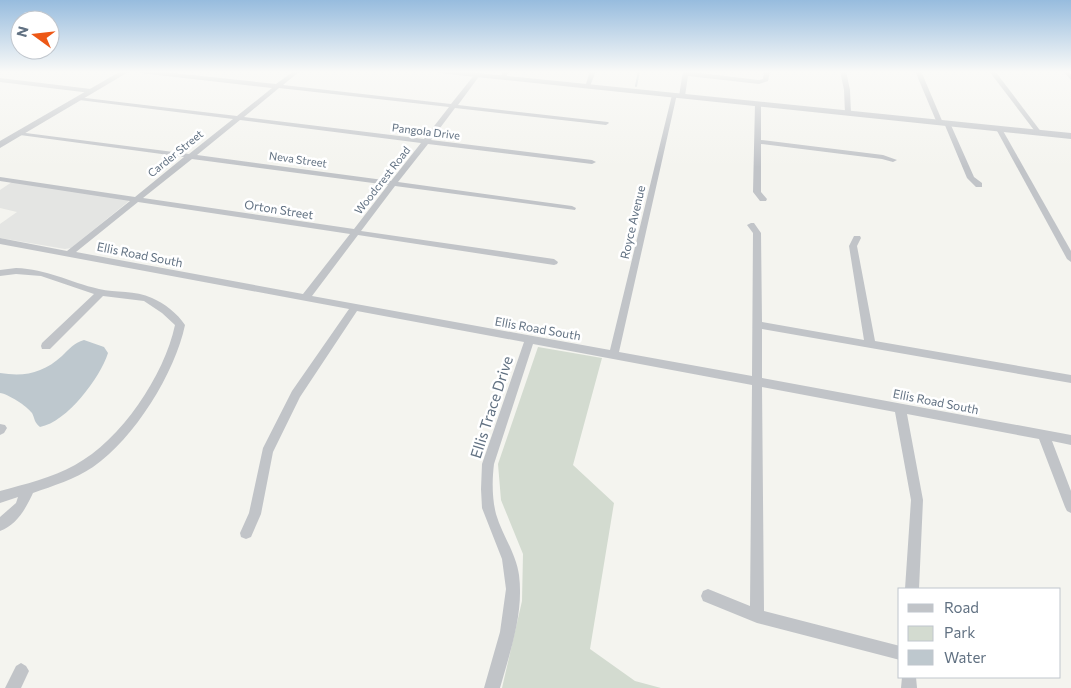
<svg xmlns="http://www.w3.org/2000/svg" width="1071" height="688" font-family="Commissioner,sans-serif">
	<rect width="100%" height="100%" fill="#f4f4ef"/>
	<!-- built -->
	<path fill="#e4e5e3" d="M12,182L127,199L129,201L71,248L65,249L0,238V224L17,212L0,208V190Z"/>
	<!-- green -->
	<path fill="#d3dbd0" d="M538,347L602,358L573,465L614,503L590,649L635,681L661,688H502L522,601L523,554L501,500L498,464Z"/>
	<!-- water -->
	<path fill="#bec8ce" d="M84,340L104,347L108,353C100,378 67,422 40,427C34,422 35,419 32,413C27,406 8,394 0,393V373C25,377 43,373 62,356C69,349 74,343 84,340Z"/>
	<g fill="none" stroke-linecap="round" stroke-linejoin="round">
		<!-- stream -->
		<path stroke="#bec8ce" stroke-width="2" d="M636,86L639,71"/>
		<!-- minor -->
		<g fill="#c1c4c8" fill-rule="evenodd">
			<path d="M137,71H154L276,84L294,71H300L283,85L451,104L475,74L477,73L480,75L458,105L608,122L609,123L606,125L455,108L431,140L592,160L596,162L592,164L428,144L398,182L572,206L576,208L575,210L395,186L361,231L554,259L558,262L557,264L554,265L358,235L312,296L610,350L672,95L677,94L619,352L752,376L753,233L747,225L751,223H754L761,233L762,322L864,340L849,246L854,236H860L861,238L857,246L875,341L1071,375V383L762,329V378L1071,435V445L1052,441L1071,491V513L1067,511L1065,507L1039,439L907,414L923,500L919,589H905L911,500L895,412L762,387L764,611L900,646V660L757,623L703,601L701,596L703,591L708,589L750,606L752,385L533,344L494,464C492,480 492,498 496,514C502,535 516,553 519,575C524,613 510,652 500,688H484L500,632L506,589L502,559L482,508L481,489L482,464L524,342L357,311L300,397L273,452L261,514L251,537L246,539L241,537L240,533L249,513L263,448L292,391L349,309L0,244V238L67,251L130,201L0,181V177L135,197L184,157L20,135L18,134V132L189,154L233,119L79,100L76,98L77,97L237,116L272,88L140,73ZM279,88L449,107L424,139L244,117ZM240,120L421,143L391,181L197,155ZM192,159L388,185L354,229L143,198ZM138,202L350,234L303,294L76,252Z"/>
			<path d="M504,71H510L505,78H501L500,77Z"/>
			<path d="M590,71H596L590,86L585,87Z"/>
			<path d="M683,71L759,80L763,79L764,71H770L768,81L759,84L688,76L685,96L682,98L679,96Z"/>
			<path d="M840,71H846L850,90L851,113L848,115L845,113L844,90Z"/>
			<path d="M915,71H921L943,123L942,124L937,123Z"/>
			<path d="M989,71H995L1042,133L1041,134H1037Z"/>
			<path d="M1063,71H1069L1071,74V80Z"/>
			<path d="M0,78L91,89L94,91L91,93L0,82Z"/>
			<path d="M758,102L761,104V140L883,155L897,160L893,162L882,159L761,144V192L767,199L766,201H760L753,192L755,104Z"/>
			<path d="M945,122L950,123L974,177L982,183V187H976L967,178L944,123Z"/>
			<path d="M999,127L1002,129L1071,251V262L1067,259L996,129Z"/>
			<path d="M16,268C47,269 69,282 99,289C116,293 135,290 152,298C164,303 178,314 185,325C175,373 134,439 93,467C75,479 53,486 33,493C26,508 17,525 0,531V517L16,503L18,497L0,503V491C25,484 52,478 75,465C121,440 164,376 175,325L162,313L144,301L103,296L50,349H42L41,346L42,343L94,294L41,276L16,274L0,276V270Z"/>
			<path d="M0,424L5,425L7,428L4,433L0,435Z"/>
			<path d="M21,663L26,666L29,671L21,688H5L16,666Z"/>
			<path d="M902,677H916L917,688H901Z"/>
		</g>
		<!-- tertiary -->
		<g fill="#c1c4c8" fill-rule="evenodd">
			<path d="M121,71H130L0,148V141Z"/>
			<path d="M434,71H458L1071,133V139L438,73Z"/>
		</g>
	</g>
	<!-- sky -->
	<linearGradient id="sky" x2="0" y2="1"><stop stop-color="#97bcde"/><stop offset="0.43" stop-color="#fafaf8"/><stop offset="1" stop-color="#fafaf8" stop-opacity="0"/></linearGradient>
	<rect width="1071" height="167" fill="url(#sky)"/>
	<g text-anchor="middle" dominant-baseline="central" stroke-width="5" stroke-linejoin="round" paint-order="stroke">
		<!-- far-street labels -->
		<g font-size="11" fill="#617182" stroke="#fff">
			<text transform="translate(426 131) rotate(7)">Pangola Drive</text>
			<text transform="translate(175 153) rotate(-39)">Carder Street</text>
			<text transform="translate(298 159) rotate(8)">Neva Street</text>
			<text transform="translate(382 180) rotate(-52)">Woodcrest Road</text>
		</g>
		<!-- street labels -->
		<g font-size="12" fill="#617182" stroke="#fff">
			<text transform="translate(279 209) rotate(9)">Orton Street</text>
			<text transform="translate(632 222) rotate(-77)">Royce Avenue</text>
			<text transform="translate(140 254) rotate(11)">Ellis Road South</text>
			<text transform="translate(538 328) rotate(10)">Ellis Road South</text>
			<text transform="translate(936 401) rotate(11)">Ellis Road South</text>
		</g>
		<!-- near-street labels -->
		<g font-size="15" fill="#617182" stroke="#fff">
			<text transform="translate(491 407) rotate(-72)">Ellis Trace Drive</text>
		</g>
	</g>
	<!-- legend -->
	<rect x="898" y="588" width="162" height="90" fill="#ffffff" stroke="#c0c6cd"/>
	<rect x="908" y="604" width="25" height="8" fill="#c1c4c8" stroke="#c0c6cd"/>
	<text x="944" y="613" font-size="15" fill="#617182">Road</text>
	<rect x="908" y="626" width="25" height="15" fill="#d3dbd0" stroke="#c0c6cd"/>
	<text x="944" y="638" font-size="15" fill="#617182">Park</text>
	<rect x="908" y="650" width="25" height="15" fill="#bec8ce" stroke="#c0c6cd"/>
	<text x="944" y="663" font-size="15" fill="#617182">Water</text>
	<!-- north arrow -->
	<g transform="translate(35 35) rotate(285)"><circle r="24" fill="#ffffff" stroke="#c0c6cd"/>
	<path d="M0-4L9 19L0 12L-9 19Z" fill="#ed5816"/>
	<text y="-8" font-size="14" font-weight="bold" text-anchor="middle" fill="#617182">N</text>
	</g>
</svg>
